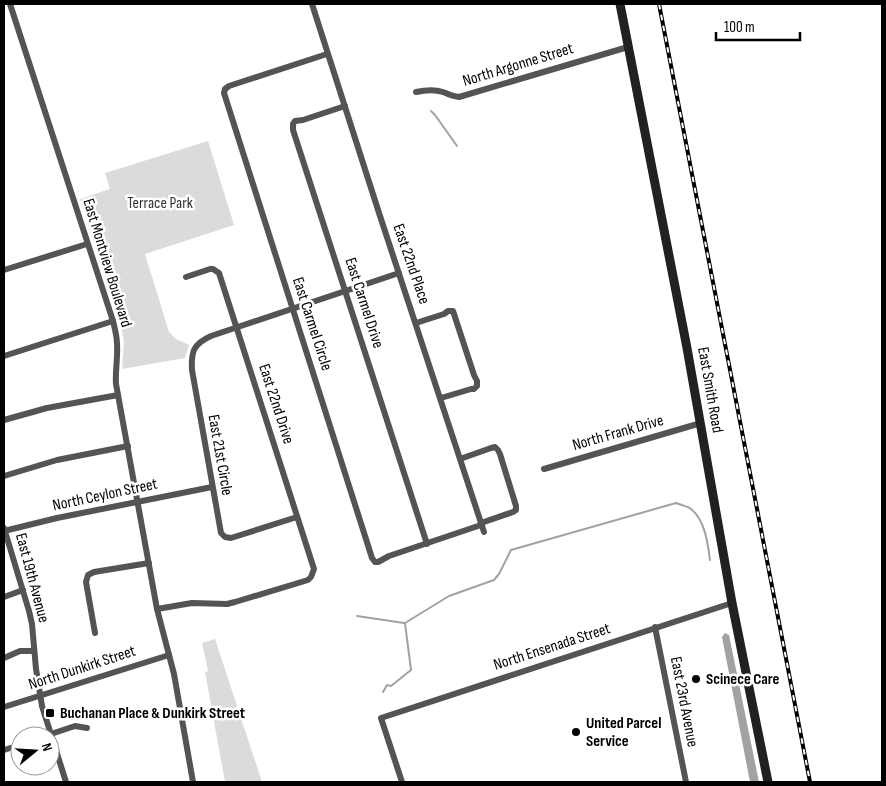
<svg xmlns="http://www.w3.org/2000/svg" width="886" height="786" font-family="'Sofia Sans Condensed',sans-serif">
	<rect width="100%" height="100%" fill="#fff"/>
	<!-- green -->
	<g fill="#dbdbdb">
		<path d="M208,141L234,225L145,254L169,332L176,339L189,345L185,358L122,369L124,341L121,327L80,199L110,189L105,173Z"/>
		<path d="M215,639L262,782H225L205,672L208,671L202,643Z"/>
	</g>
	<!-- water -->
	<path fill="#a2a2a2" d="M725,633L729,635L759,782H750L722,637Z"/>
	<g fill="none" stroke-linecap="round" stroke-linejoin="round">
		<!-- stream -->
		<g stroke="#a2a2a2" stroke-width="2">
			<path d="M431,111L435,115L457,146"/>
			<path d="M357,616L404,623"/>
			<path d="M383,692L387,685L391,686L411,670L405,623L449,596L494,580L499,574L511,550L676,503C681,505 687,506 691,509C705,520 708,544 710,560"/>
		</g>
		<!-- street -->
		<g stroke="#545454" stroke-width="6">
			<path d="M10,4L113,321C115,329 117,336 117,344C118,358 115,371 116,384L157,609L174,674L193,782"/>
			<path d="M312,4L380,216L484,532"/>
			<path d="M327,54L229,86L225,89L224,93L372,558L375,562H378L389,556L481,525"/>
			<path d="M416,92C425,90 434,89 443,92C451,95 450,96 459,97L628,47"/>
			<path d="M345,106L303,120L295,121L293,124V130L427,544"/>
			<path d="M4,270L87,244"/>
			<path d="M416,323L444,314L448,311H453L474,375L477,381V386L474,389H471L441,398"/>
			<path d="M4,356L113,321"/>
			<path d="M4,420L47,408L118,395"/>
			<path d="M460,459L491,448L495,447L498,450L500,454L516,506V510L513,512L481,523"/>
			<path d="M544,469L701,423"/>
			<path d="M4,476L57,460L128,446"/>
			<path d="M297,517L231,538L225,537L221,533L192,370C191,352 193,344 211,336L399,273"/>
			<path d="M4,528L29,611L32,624L36,669L42,706L66,782"/>
			<path d="M4,531L57,518L212,487"/>
			<path d="M4,597L23,590"/>
			<path d="M157,609L192,603L227,604L235,602L308,580L311,577L314,569L219,273L213,269H210L186,277"/>
			<path d="M655,627L686,782"/>
			<path d="M95,633L86,582L88,575L94,572L149,563"/>
			<path d="M4,658L20,651H34"/>
			<path d="M4,707L169,655"/>
			<path d="M45,736L75,726L87,728"/>
			<path d="M4,750L20,745"/>
			<path d="M402,782L381,718L732,603"/>
		</g>
		<!-- secondary -->
		<path stroke="#212121" stroke-width="9" d="M620,4L687,348L732,603L768,782"/>
		<defs>
			<path id="rail" d="M659,4L810,782"/>
		</defs>
		<!-- rail casing -->
		<use href="#rail" stroke="#000" stroke-width="4"/>
		<!-- rail -->
		<use href="#rail" stroke="#fff" stroke-width="2" stroke-dasharray="5.5" stroke-linecap="butt"/>
	</g>
	<!-- markers -->
	<g fill="#000" stroke="#fff" stroke-width="2">
		<circle cx="696" cy="679" r="5"/>
		<rect x="45" y="708" width="10" height="10" rx="2.5"/>
		<circle cx="576" cy="732" r="5"/>
	</g>
	<g text-anchor="middle" dominant-baseline="central" stroke-width="5" stroke-linejoin="round" paint-order="stroke">
		<!-- street labels -->
		<g font-size="16" fill="#000" stroke="#fff">
			<text transform="translate(518 65) rotate(-17)">North Argonne Street</text>
			<text transform="translate(107 263) rotate(73)">East Montview Boulevard</text>
			<text transform="translate(411 264) rotate(71)">East 22nd Place</text>
			<text transform="translate(364 303) rotate(72)">East Carmel Drive</text>
			<text transform="translate(312 324) rotate(72)">East Carmel Circle</text>
			<text transform="translate(710 390) rotate(80)">East Smith Road</text>
			<text transform="translate(276 404) rotate(72)">East 22nd Drive</text>
			<text transform="translate(618 433) rotate(-16)">North Frank Drive</text>
			<text transform="translate(220 455) rotate(80)">East 21st Circle</text>
			<text transform="translate(105 495) rotate(-12)">North Ceylon Street</text>
			<text transform="translate(32 578) rotate(75)">East 19th Avenue</text>
			<text transform="translate(552 647) rotate(-18)">North Ensenada Street</text>
			<text transform="translate(82 668) rotate(-18)">North Dunkirk Street</text>
			<text transform="translate(684 702) rotate(79)">East 23rd Avenue</text>
		</g>
		<!-- park labels -->
		<g font-size="16" fill="#323232" stroke="#fff">
			<text x="160" y="203">Terrace Park</text>
		</g>
		<!-- poi labels -->
		<g font-size="16" font-weight="bold" fill="#000" stroke="#fff" text-anchor="start">
			<text x="706" y="679">Scinece Care</text>
			<text x="60" y="713">Buchanan Place &amp; Dunkirk Street</text>
			<text x="586" y="723">United Parcel<tspan x="586" dy="18">Service</tspan></text>
		</g>
	</g>
	<!-- border -->
	<rect width="886" height="786" fill="none" stroke="#000000" stroke-width="10"/>
	<!-- north arrow -->
	<g transform="translate(35 751) rotate(72)"><circle r="24" fill="#ffffff" stroke="#999999"/>
	<path d="M0-4L9 19L0 12L-9 19Z" fill="#000000"/>
	<text y="-8" font-size="14" font-weight="bold" text-anchor="middle" fill="#000000">N</text>
	</g>
	<!-- scale -->
	<path d="M716 32v8h84v-8" fill="none" stroke="#000000" stroke-width="2.5"/>
	<text x="724" y="32" font-size="15" fill="#000000" stroke="#ffffff" stroke-width="4" paint-order="stroke">100 m</text>
</svg>
